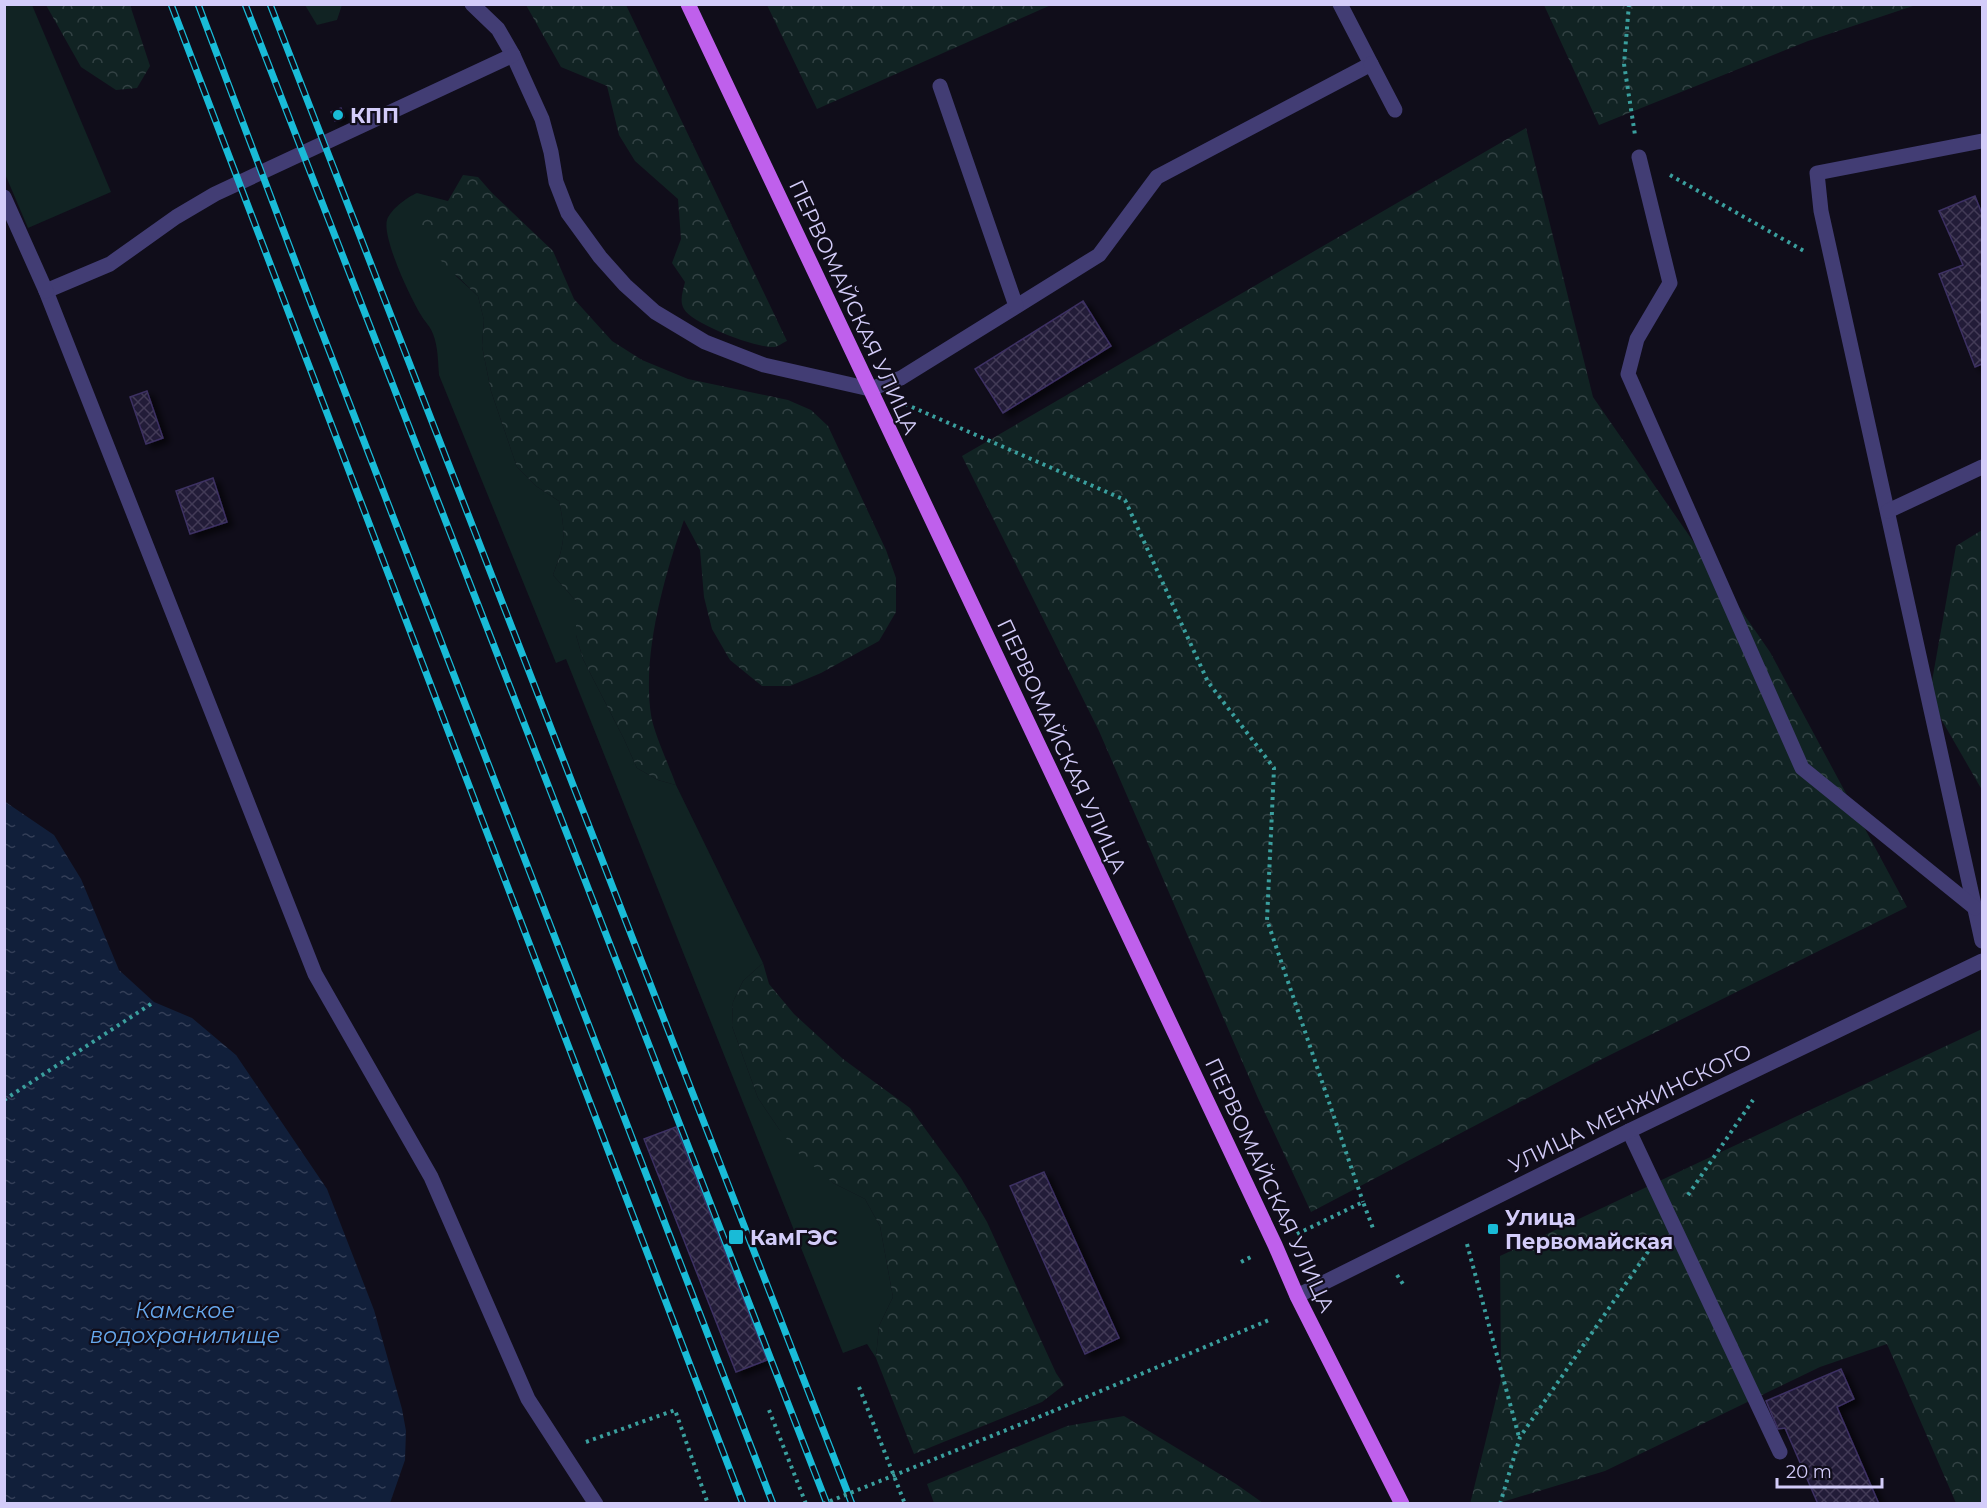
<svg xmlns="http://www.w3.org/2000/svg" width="1987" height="1508" font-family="Montserrat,sans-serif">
	<defs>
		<pattern id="forest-crowns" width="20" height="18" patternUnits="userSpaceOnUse" patternTransform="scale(1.5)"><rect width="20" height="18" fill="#112323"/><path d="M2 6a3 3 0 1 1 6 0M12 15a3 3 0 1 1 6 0" fill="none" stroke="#334244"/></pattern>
		<pattern id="water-ripples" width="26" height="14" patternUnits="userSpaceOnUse" patternTransform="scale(1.5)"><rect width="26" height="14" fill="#111f3a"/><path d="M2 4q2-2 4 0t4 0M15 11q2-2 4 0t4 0" fill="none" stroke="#333e57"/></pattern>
		<pattern id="building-cross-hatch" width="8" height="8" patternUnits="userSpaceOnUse" patternTransform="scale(1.5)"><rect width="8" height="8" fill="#231b39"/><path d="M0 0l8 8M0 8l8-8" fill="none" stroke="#423b56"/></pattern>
		<filter id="shadow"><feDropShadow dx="6" dy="4" stdDeviation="3" flood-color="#0009"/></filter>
	</defs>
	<rect width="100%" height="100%" fill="#100d1a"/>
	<!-- grass -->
	<g fill="#112323">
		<path d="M4,5H32L111,192L28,228L5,174Z"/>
		<path d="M305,5H342L337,20L317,25Z"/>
		<path d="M417,193L448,201L456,276L478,296L484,320L482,346L491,391L517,467L536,486L559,501C566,533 565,544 553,575L576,601V635L583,659L624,739L637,768L658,780L676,785L763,963L743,981L733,1002L732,1026L758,1098L779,1129L833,1183L865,1199L880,1226L893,1297L879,1326L876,1358L867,1344L843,1353L566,659L556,663L439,375C438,362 438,346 433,334C431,327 424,321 421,315C410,297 382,238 387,220C390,210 407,197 417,193Z"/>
	</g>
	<!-- forest -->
	<g fill="url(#forest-crowns)">
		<path d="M46,5H130L150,66L137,88L116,90L81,67Z"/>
		<path d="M526,5H626L787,341C784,342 779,346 775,347C758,349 692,324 684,309C679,301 683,291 685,282L672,263L681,239L678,199L635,161L619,135L607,86L561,67Z"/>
		<path d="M767,5H1051L817,109Z"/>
		<path d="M1544,5H1916L1808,41L1599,125Z"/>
		<path d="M1526,128L1593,397L1770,652L1907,907L1596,1062L1311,1212L1258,1098L1099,731L962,456Z"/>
		<path d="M463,175L478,177L492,193L553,251L574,299L612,341L642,360L688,379L788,400L811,410L828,426L886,550L896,578V612L879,641L821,673L790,686H762L730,660L712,629L704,597L700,550L684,520C664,577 642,654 651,715C654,734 669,765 676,785L658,780L637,768L624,739L583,659L576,635V601L553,575C565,544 566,533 559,501L536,486L517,467L491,391L482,346L484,320L478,296L438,258L422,227L420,206L448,201Z"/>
		<path d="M1982,530V790L1929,698L1956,546Z"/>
		<path d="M763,963L769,984L794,1014L843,1059L910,1108L961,1178L987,1222L1056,1373L1064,1385L1042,1402L914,1454L876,1358L879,1326L893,1297L880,1226L865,1199L833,1183L796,1151L779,1129L758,1098L732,1026L733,1002L743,981Z"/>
		<path d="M1982,1029V1503H1956L1887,1344L1820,1367L1605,1471L1499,1503L1470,1504L1501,1379L1500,1256Z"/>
		<path d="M1124,1416L1236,1484L1263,1503H934L927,1484L1067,1426Z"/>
	</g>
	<!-- water -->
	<path fill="url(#water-ripples)" d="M4,801L54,835L81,879L119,970L154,1002L192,1018L236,1055L327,1189L374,1310L402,1409L406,1431L405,1460L390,1503H5Z"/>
	<!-- building -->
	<g fill="url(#building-cross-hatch)" stroke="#3c3062" stroke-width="1.5" filter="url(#shadow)">
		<path d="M341,108L344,117L335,121L331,112Z"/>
		<path d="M1975,196L1982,214V364L1975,367L1939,274L1963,265L1939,211Z"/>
		<path d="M1083,301L1111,346L1003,413L975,369Z"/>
		<path d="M147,391L163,438L146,444L130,397Z"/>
		<path d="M213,478L227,522L190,534L176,491Z"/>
		<path d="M676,1127L767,1360L736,1372L644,1139Z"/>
		<path d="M1044,1172L1119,1338L1085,1354L1010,1186Z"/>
		<path d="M1841,1369L1854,1399L1837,1407L1879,1504H1818L1785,1428L1778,1429L1766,1401Z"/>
	</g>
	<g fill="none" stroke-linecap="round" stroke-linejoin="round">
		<!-- path -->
		<g stroke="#3a9f9e" stroke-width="4" stroke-dasharray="3 4.5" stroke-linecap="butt">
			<path d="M1629,4L1624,64L1635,135"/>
			<path d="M1670,175L1804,251"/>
			<path d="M905,404L1125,500L1208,682L1274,768L1267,920L1363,1202"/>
			<path d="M4,1100L154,1002"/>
			<path d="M1688,1195L1753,1100"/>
			<path d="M1297,1234L1363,1202L1374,1231"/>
			<path d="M1467,1244L1519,1437"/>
			<path d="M1241,1262L1253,1256"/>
			<path d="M1397,1275L1403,1284"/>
			<path d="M859,1387L905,1504"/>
			<path d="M769,1410L806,1504"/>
			<path d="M1051,1412L1269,1320"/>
			<path d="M586,1442L675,1410L708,1504"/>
			<path d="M1500,1504L1520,1437L1654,1243"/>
		</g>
		<!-- minor -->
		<g stroke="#423d74" stroke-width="15">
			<path d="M472,4L498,29L513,55L542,119L551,152L556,182L568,213L600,257L625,285L655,312L705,342L764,365L870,389L901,378L1099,255L1157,177L1371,64L1340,4"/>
			<path d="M513,55L215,194L176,217L110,264L46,291L315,974L431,1177L528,1399L596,1504"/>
			<path d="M1371,64L1395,110"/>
			<path d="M940,86L1016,306"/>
			<path d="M1982,141L1817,173L1821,211L1982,941"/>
			<path d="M1639,157L1670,283L1637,339L1628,374L1802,768L1975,908"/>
			<path d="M4,197L46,291"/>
			<path d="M1888,511L1982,467"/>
			<path d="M1629,1131L1780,1452"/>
			<path d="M1297,1296L1629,1131L1982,961"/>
		</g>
		<!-- major -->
		<path stroke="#bf60ec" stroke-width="15" d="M688,4L1275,1245L1297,1296L1402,1504"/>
		<defs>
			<g id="rail">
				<path d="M171,4L743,1504"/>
				<path d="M198,4L315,314L773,1504"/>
				<path d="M245,4L827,1504"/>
				<path d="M270,4L852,1504"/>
			</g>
		</defs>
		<!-- rail casing -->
		<use href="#rail" stroke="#19bbd7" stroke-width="7"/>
		<!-- rail -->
		<use href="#rail" stroke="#100d1a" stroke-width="4.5" stroke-dasharray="14" stroke-linecap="butt"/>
		<!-- path-bridge -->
		<path stroke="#3a9f9e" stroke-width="4" stroke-dasharray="3 4.5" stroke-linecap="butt" d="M823,1504L1051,1412"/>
	</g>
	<!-- markers -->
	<g fill="#19bbd7" stroke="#100d1a" stroke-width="2">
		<circle cx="338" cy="115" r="6"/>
		<rect x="1487" y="1223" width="12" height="12" rx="3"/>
		<rect x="728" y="1229" width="16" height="16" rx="3"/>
	</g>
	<g text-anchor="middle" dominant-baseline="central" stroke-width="4.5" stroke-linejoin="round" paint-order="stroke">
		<!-- poi labels -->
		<g font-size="21" font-weight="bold" fill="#d3ccf9" stroke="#100d1a" text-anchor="start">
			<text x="350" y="115">КПП</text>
			<text x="1505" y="1217">Улица<tspan x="1505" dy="24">Первомайская</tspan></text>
			<text x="750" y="1237">КамГЭС</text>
		</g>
		<!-- street labels -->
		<g font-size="21" fill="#d3ccf9" stroke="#100d1a">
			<text transform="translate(854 307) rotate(65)">ПЕРВОМАЙСКАЯ УЛИЦА</text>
			<text transform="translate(1062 746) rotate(65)">ПЕРВОМАЙСКАЯ УЛИЦА</text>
			<text transform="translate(1630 1108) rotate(-26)">УЛИЦА МЕНЖИНСКОГО</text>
			<text transform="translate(1270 1185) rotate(65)">ПЕРВОМАЙСКАЯ УЛИЦА</text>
		</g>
		<!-- water labels -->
		<g font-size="22" font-style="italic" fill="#66a8ed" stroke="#100d1a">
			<text x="185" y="1310">Камское<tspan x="185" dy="25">водохранилище</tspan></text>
		</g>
	</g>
	<!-- border -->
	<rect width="1987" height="1508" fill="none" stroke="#d3ccf9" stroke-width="12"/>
	<!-- scale -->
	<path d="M1777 1478v9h105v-9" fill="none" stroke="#d3ccf9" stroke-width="3"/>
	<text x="1786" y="1478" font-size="18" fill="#d3ccf9" stroke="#100d1a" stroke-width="4.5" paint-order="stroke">20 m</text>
</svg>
